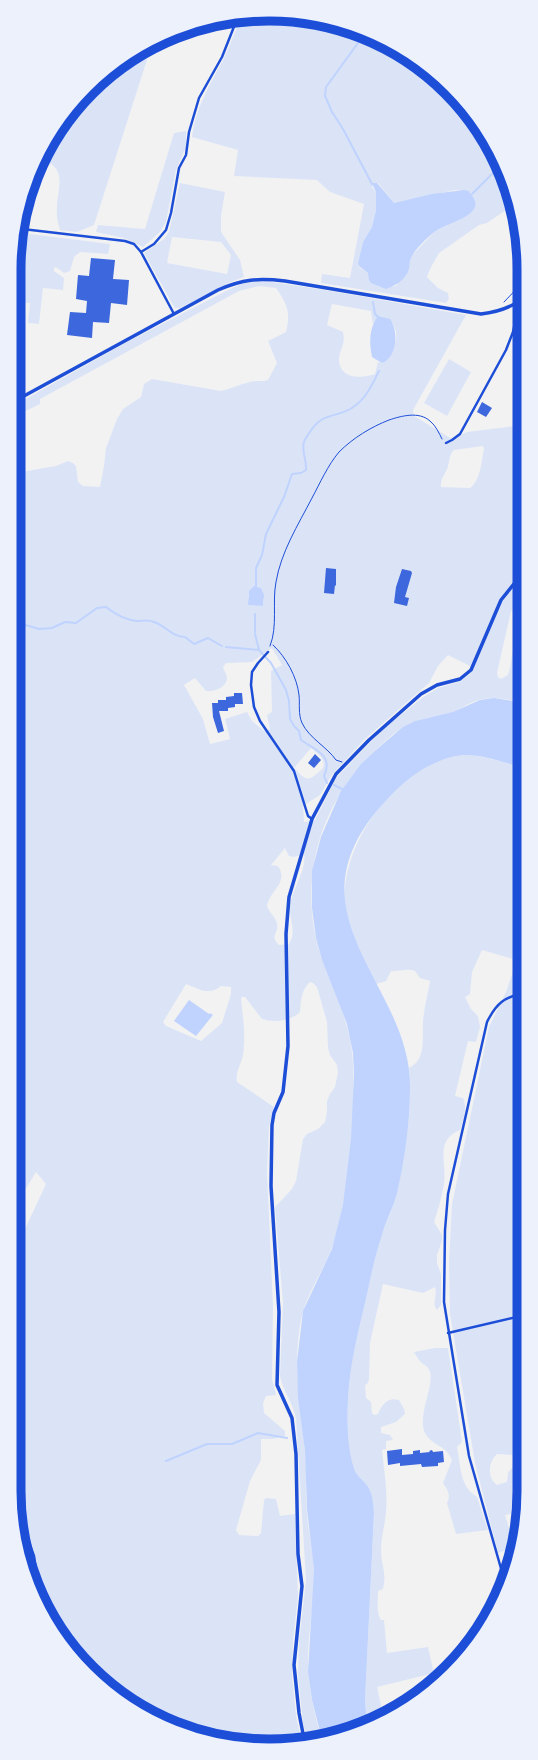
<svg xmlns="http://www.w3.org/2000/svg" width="538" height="1760" font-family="'Sofia Sans Condensed',sans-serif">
	<rect width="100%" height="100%" fill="#f2f2f2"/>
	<!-- green -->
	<g fill="#dbe4f7" fill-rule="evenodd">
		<path d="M242,14H320L399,43L453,85L502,154L518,205L509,208L487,223L479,225L439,253L430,269L427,277L438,288L448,293L449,299L446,303L321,283L322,274L350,278L364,204L330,192L317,180L234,176L238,150L192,137C196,107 209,87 223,60C230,45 236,30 242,14ZM378,183L394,203L455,190L469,191L472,194L461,219L434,232L423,244L412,255L406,276L399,281L396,286L382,287L374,284L368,273L359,267L358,263L363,242L372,227L376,210V192L372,187Z"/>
		<path d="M153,41L94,225L77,232L60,230C58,223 56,215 57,208C57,191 67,172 48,162L36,165L53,124L125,52Z"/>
		<path d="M186,131V147L176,170L166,222L160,232L143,247L124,238L96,232L98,225L145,229L174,133Z"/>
		<path d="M180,183L225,192L221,216V232L240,260L244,277L233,281L180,308H175L173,305L144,253L164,239L169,232ZM172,237L221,242L231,255L227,274L167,263Z"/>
		<path d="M22,233L110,244L108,254L80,252L74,257L70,271L64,273L56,267L54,268V271L64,278L63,290L43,288L39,324L28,323L30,303L13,302Z"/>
		<path d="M265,281L331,291L466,315L413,410L414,416L452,439L467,432L515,426L527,416L526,703C508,699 490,695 473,702C465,705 459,710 451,713C440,716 428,717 416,721C403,726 392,735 382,744C353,770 332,801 320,838C308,878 308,923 323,962C336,997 352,1027 353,1065C355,1119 351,1186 336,1237C327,1266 307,1291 301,1320C292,1367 301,1406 305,1452C307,1472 305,1492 307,1512C308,1532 313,1551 314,1571C315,1601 308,1631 308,1661C308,1689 315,1716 323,1743L308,1744L303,1723L298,1675L299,1642L306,1580L296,1418C293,1403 283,1391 280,1376L283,1303L275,1207L292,1189L296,1181L303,1139L307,1134L318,1129L325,1122L327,1112V1101L330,1094L335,1087L338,1072L337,1065L330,1055L328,1048L327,1022L317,987L313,983L310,982C301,990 301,1001 300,1012C291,1021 274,1023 262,1019L245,997H242L241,999C243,1017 246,1037 243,1055C241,1065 235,1072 237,1082L274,1107L269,1126L267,1172L273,1306L272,1379L276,1395L266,1396L263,1403L264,1413L285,1431V1436L273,1439H261V1460L250,1481L236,1530L239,1535L258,1536L261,1533L264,1500L266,1498L276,1499L280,1516L295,1514L298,1597L293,1640L292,1675L296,1715L302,1745L257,1748L255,1744L235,1749L154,1724L74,1663L28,1590L9,1491L10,1239L25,1229L46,1184L36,1172L27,1187L12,1200H10L13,524L18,519L13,479L21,472L56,466L68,461L73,463L76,466L78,482L83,486L100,487L104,466L106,448L117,419L123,409L141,397L144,384L152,379L221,391C231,389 240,384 250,382C257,380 262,382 268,380L277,363L268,341L286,332C291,312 287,304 276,288L259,286L239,291L40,399V404L13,417V406L127,342L228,290L244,283ZM332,304L371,311L373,325L378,316C396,319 400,333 393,349C391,354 385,359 382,363L378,362L375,374C361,379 340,379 339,360C339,349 346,346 343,332L327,325ZM483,446L484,449C481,462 481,480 470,488L441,487C440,478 446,474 448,466C450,459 449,455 454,450ZM254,586H258L264,599L263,606L249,605L248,595ZM514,608L517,609L519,611L510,668L508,675L501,679L498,677L497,673L511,611ZM272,648L282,665L271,671L272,712L267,715L270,729L264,731L252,721L247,712L225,719L230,739L210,744L203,719L184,685L195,678L206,691C214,692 227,688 227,677C226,674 224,670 223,667L226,663L252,662ZM448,655L474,668L470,674L461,681L438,688L422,698L383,729L336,778L315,820L304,822L303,806L320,795L331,776L365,739L429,683L438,666ZM311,748C318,754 326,758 323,768C309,781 308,783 294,768ZM285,848L289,856L294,857L304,854C307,871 292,888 290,906C289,920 297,931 289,944L279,945C269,936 279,934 277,923C275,917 269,912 267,906C270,890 289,883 278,866L271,865ZM186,984C199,989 209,996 221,986L231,987V994L222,1023L201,1041L166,1026L163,1022Z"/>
		<path d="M449,359L471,372L447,416L424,403Z"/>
		<path d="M470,754L512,764L526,771L524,1511L505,1515L509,1528L516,1534L517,1546L498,1553L475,1463L450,1314L449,1261L452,1204L489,1027L506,992L517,960L482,950L472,972L470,994L465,997L471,1009L478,1016L480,1027L476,1042L468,1041L455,1096L463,1098C468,1108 463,1120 460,1130C434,1141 447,1162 444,1184C442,1197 438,1210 434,1222L442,1235V1241L437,1255V1263L441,1274V1305L437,1310C431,1302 438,1296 435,1287L423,1293L383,1284L370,1343L369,1380L367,1384L365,1385L366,1398L371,1402L372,1413L374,1415L378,1414C382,1404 388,1397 399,1400L404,1409L405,1414L396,1422L381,1427V1433L390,1435L393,1440L386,1441V1449L382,1450C384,1470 388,1492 386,1512C385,1525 381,1537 381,1550C381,1565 387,1572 383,1589L378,1591C378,1601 376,1612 381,1620H384L387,1653L428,1647L434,1673L377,1687L384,1719L367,1727L365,1700L374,1513C372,1503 373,1491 365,1483C361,1478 357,1476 355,1471C347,1449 347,1420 348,1397C352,1346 365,1294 378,1245C382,1231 389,1219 393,1205C405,1168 413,1106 409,1068C427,1059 422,1038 423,1021C424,1008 428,994 430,981L420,978L415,971C406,968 400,972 391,971L386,981L376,984C362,957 347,930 345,899C342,838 406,754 470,754ZM497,1454L513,1455L516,1462L508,1473L507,1482L497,1485C487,1478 488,1462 497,1454Z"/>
		<path d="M435,1348H448L462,1442L457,1447C461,1466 459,1486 477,1497L488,1530L456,1534L447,1503C451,1496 448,1490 443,1483L452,1460C445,1444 432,1446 425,1433C416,1415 438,1380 428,1368C426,1365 422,1364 420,1361C418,1359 416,1355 414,1352Z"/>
	</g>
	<!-- water -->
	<g fill="#bfd3fe">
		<path d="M372,183H377L394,203L432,194L464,190L469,191C472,196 477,201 475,207C470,219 443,225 433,233C426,239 415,249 411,258C409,263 410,269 407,274C402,282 394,286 386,289L371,283L369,280L368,273L359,266L358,263L363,242L372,227L376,210V192Z"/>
		<path d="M378,316L390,319C399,332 397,357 382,363L372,357C369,341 369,329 378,316Z"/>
		<path d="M254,586L261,588L264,595L263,606L248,605L249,591Z"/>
		<path d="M494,698L526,703V771C517,765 507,763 496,760C472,754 459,752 435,763C409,774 389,796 372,817C292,921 412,988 410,1088C410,1123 405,1159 397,1193C393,1209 385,1222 381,1238C375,1256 371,1275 367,1294C359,1328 350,1362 348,1398C347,1421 347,1449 355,1471C358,1477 362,1479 365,1483C373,1491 373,1503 374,1513L365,1700L367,1727L337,1742L323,1743L312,1700L308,1672L314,1570L307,1509L305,1451L298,1398L297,1362L303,1311L332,1249L343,1205L351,1139L354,1074L353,1053L347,1024L322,960L316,938L312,908V871L321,837L341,791L361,764L377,749L403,727L415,721L453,712L480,700Z"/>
		<path d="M189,1000L209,1014L210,1013L213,1015L196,1036L174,1021Z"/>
	</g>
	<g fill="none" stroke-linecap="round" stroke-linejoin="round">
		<!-- stream -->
		<g stroke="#bfd3fe" stroke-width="2">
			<path d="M361,37L364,30"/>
			<path d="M358,43L326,87L325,96L332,112L343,129L372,184"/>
			<path d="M471,195L505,161"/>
			<path d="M373,302L375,314L378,317"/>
			<path d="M256,587V568L262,555L266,534L284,497L292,474L301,473L306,470C307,460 301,451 304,442C304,441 309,433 310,432C322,412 336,418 352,408C366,399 372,385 379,371"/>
			<path d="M255,614V632"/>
			<path d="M12,621L39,629L52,628L65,622L76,623L97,608L106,607C115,614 125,620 137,621C144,621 148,619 154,622C166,626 172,637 185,637L194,644L208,638L222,646"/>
			<path d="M255,634L259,650L271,663L286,690L289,701L290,719L294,726L299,731L301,740C315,750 334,755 324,776L327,783"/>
			<path d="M226,647L259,650"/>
			<path d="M334,785L342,789"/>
			<path d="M166,1461L207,1444H232L258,1433L287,1438"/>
		</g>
	</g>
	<!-- building -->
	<g fill="#3d67dc">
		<path d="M35,167L30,207H32V210H30L29,218L14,217L17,210H21L22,199Z"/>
		<path d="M91,258L115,260L113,279L129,280L127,305L111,303L109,323L93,322L92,338L67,335L70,312L86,313L87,301L76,299L78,275L89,276Z"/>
		<path d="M13,349L22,350L20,379L13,382Z"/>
		<path d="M482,402L492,408L486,417L477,412Z"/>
		<path d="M326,568L336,569V586L335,585L334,594L324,593Z"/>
		<path d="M402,569L411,571L412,573L405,597L409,598L407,606L394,603L396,587Z"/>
		<path d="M234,693H242L243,704H235V707L228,708V711H219L224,731L218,733L213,717L212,703H218V700H226V697L234,696Z"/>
		<path d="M315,754L321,760L314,768L308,763Z"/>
		<path d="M402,1449V1455L413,1454V1451L420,1450V1453L430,1452L429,1451L432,1450L433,1452L443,1451L444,1462L438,1463V1466L422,1467L421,1464L400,1466V1463L388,1465L387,1451Z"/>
	</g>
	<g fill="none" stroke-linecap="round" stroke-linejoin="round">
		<!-- path -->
		<g stroke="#1d4ed8" stroke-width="1">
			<path d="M504,302L527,278"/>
			<path d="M273,645C286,657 297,677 299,695C300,704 298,714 302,723C309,738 327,747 336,760L342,762"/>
			<path d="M270,646C278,626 272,603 276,582C281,552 298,525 312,498C320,483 328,465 339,452C353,438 371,427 389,420C401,416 419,411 430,421C436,426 439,433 442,439"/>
		</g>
		<!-- minor -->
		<g stroke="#1d4ed8" stroke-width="2.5">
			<path d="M14,228L125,241L134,244L141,252L174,314"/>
			<path d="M141,252L154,244L166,230L171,213L179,168L186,155L189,132L199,98L222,57L239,14"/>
			<path d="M446,443L452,440L460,434L506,350L513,332L518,308"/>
			<path d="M268,652L258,663L252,672L251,685L254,707L260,721L294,771L308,816L312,819"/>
			<path d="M448,1333L525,1315"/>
			<path d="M9,1487L34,1556L36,1571L35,1601"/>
			<path d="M20,1547L30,1546"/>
			<path d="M27,1581H36"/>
			<path d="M506,1586L469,1456L444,1302L445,1230L448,1194L487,1022C497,1002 504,998 525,992"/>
		</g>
		<!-- secondary -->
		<g stroke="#1d4ed8" stroke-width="3.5">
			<path d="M514,305L520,310L527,311"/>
			<path d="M13,402L218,290C243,279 258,278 285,281L481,314C498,312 514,307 527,295"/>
			<path d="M305,1744L299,1713L294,1665L302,1586L298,1554L296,1454L292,1418L277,1385L279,1312L271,1186L272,1125L274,1113L283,1092L288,1046L286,934L289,897L312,819L336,774L369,740L421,694L437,685L460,679L471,670L501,600L526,569"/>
		</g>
	</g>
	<!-- crop -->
	<path d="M0 0H538V1760H0ZM269 21H269A248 248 0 0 1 517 269V1491A248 248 0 0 1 269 1739H269A248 248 0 0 1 21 1491V269A248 248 0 0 1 269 21Z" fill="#edf1fc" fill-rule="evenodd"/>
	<path fill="none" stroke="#1d4ed8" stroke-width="9" d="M269 21H269A248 248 0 0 1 517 269V1491A248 248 0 0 1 269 1739H269A248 248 0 0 1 21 1491V269A248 248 0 0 1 269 21Z"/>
</svg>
